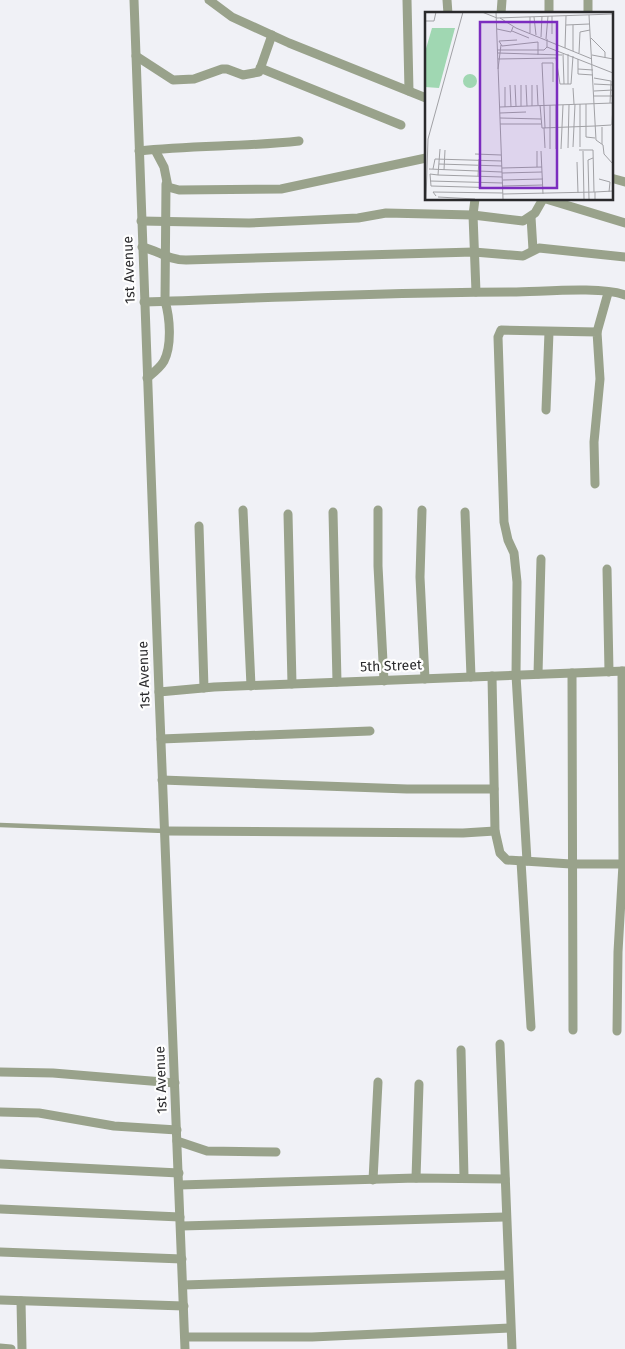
<svg xmlns="http://www.w3.org/2000/svg" width="625" height="1349" font-family="'Fira Sans',sans-serif">
	<rect width="100%" height="100%" fill="#f0f1f6"/>
	<g fill="none" stroke-linecap="round" stroke-linejoin="round">
		<!-- service -->
		<path stroke="#99a28b" stroke-width="4.5" d="M0,825L165,831"/>
		<!-- minor -->
		<g stroke="#99a28b" stroke-width="9">
			<path d="M134,0L159,692L185,1349"/>
			<path d="M209,0L232,17L289,43L426,98"/>
			<path d="M407,0L409,91"/>
			<path d="M447,0L448,14"/>
			<path d="M588,0V14"/>
			<path d="M501,14L502,0"/>
			<path d="M549,14V0"/>
			<path d="M136,56L173,80L194,79L222,69H227L243,75L259,72L272,35"/>
			<path d="M260,68L401,125"/>
			<path d="M155,150L164,167L168,187L179,190L281,189L426,158"/>
			<path d="M139,151C192,145 246,147 299,141"/>
			<path d="M611,178L625,182"/>
			<path d="M475,199L473,215L476,292"/>
			<path d="M546,199L625,223"/>
			<path d="M531,217L533,250"/>
			<path d="M141,221L249,223L358,218L386,213L473,215L523,221L535,213L543,199"/>
			<path d="M142,247C159,251 168,260 186,260L474,252L523,256L539,248L625,257"/>
			<path d="M144,302C267,298 389,292 512,292C540,292 600,286 625,295"/>
			<path d="M597,332L608,293"/>
			<path d="M147,378C153,373 160,368 164,361C172,345 170,318 165,301L166,184"/>
			<path d="M546,410L549,332"/>
			<path d="M243,510L251,686"/>
			<path d="M378,510V566L384,681"/>
			<path d="M422,510L420,577L425,679"/>
			<path d="M333,512L337,682"/>
			<path d="M465,512L471,677"/>
			<path d="M288,514L292,684"/>
			<path d="M199,526L204,688"/>
			<path d="M607,569L609,672"/>
			<path d="M572,673L573,1030"/>
			<path d="M538,674L541,559"/>
			<path d="M492,676L495,831L500,853L507,860L571,864H625"/>
			<path d="M159,692L214,687L625,671"/>
			<path d="M161,739L370,731"/>
			<path d="M162,780L407,789H494"/>
			<path d="M165,831L463,833L495,831"/>
			<path d="M521,861L531,1027"/>
			<path d="M527,861L516,675L517,582L514,553L508,540L504,522L498,337L501,330L597,332L600,379L594,442L595,484"/>
			<path d="M617,1031L618,952L623,864L622,671"/>
			<path d="M500,1044L512,1349"/>
			<path d="M461,1050L464,1177"/>
			<path d="M0,1072L53,1073L175,1083"/>
			<path d="M0,1112L39,1113L114,1126L177,1130"/>
			<path d="M177,1141L207,1151L276,1152"/>
			<path d="M0,1164L179,1173"/>
			<path d="M416,1178L419,1084"/>
			<path d="M373,1180L378,1082"/>
			<path d="M179,1185L416,1178L505,1179"/>
			<path d="M0,1209L180,1217"/>
			<path d="M181,1226L505,1217"/>
			<path d="M0,1252L182,1259"/>
			<path d="M183,1285L508,1275"/>
			<path d="M0,1300L184,1306"/>
			<path d="M21,1301L22,1349"/>
			<path d="M185,1337H312L510,1328"/>
			<path d="M0,1348L11,1349"/>
		</g>
	</g>
	<g text-anchor="middle" dominant-baseline="central" stroke-width="4.5" stroke-linejoin="round" paint-order="stroke">
		<!-- street labels -->
		<g font-size="14" fill="#2a2a2c" stroke="#fefefe">
			<text transform="translate(129 270) rotate(-92)">1st Avenue</text>
			<text transform="translate(391 666) rotate(-2)">5th Street</text>
			<text transform="translate(144 675) rotate(-92)">1st Avenue</text>
			<text transform="translate(161 1080) rotate(-92)">1st Avenue</text>
		</g>
	</g>
	<!-- overview -->
	<g transform="translate(425 12)">
		<rect width="188" height="188" fill="#f0f1f6"/>
		<path d="M7,16H30L14,76L0,75V40Z" fill="#a0d7b2"/>
		<path d="M38 69a7 7 0 1 1 14 0a7 7 0 1 1-14 0Z" fill="#a0d7b2"/>
		<path fill="none" stroke="#a1a1a5" stroke-width="1" d="M57,0L72,6L188,2M71,0L78,187M164,3L171,128L178,133L179,142L188,152M127,4V22M105,5V21M109,5L111,23M75,6L91,16L167,47M0,9H9L11,0M141,13L164,12M148,13V39M72,17L86,20L88,15M87,19L104,26M116,25L117,4M166,26L180,40V46M121,27L123,4M122,27V35L188,61M74,29L77,34L113,30V43M74,29L92,28M140,36L141,4M72,38H119L122,35M73,41L137,43M154,41L155,20L165,18M138,42L139,72M167,43L188,47M73,47L131,46L135,72H146L148,44M153,47V62L168,63M73,57L76,33M153,57L168,58M169,66L186,69L185,91M143,72V42M169,72L188,73M85,73L86,95M90,73L91,94M96,73V94M101,73L102,94M107,73V94M112,73L113,93M80,75V95M148,76L149,92M169,79L188,78M169,84H188M161,92V125L170,126M115,93L117,116L170,114M125,93V137M75,95L188,91M75,101L101,100M75,106L116,107M75,112H116M187,113L188,92M170,114L186,113M177,115V132M119,116L120,136M120,116L117,51H128V70M148,135L150,92M155,135V92M143,136L144,93M15,137L13,163L77,165M131,137V93M136,137L138,93M154,138H168L169,180M112,139V155M116,139L118,182M158,139L159,187M50,142L76,143M152,150L153,181M14,152L77,154M77,156L117,155M4,157L77,160M8,157L10,147L77,149M19,158L20,138M77,161L117,160M13,163L5,162L6,174L78,176M53,164L54,147M174,167L185,170L184,180M78,168L118,167M5,169L78,171M78,174L118,173M170,180L188,179M78,182L170,180V187M11,184L8,180L78,181M13,185L50,187M1,187L3,127L38,0M164,187L163,148L168,146"/>
		<path fill="#7b2cbf" fill-opacity="0.15" stroke="#7b2cbf" stroke-width="2.5" d="M55,10H132V176H55Z"/>
		<rect width="188" height="188" fill="none" stroke="#2a2a2c" stroke-width="2.5"/>
	</g>
</svg>
